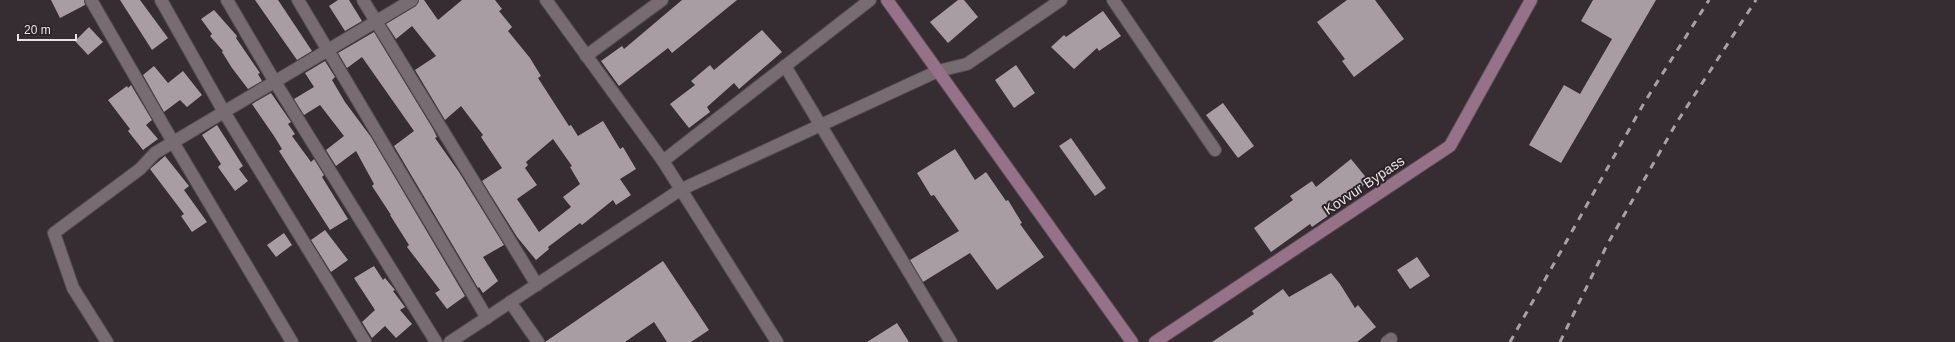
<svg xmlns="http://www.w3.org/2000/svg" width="1955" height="342" font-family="Arial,sans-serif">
	<rect width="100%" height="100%" fill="#352d32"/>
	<!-- building -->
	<g fill="#a89da3" fill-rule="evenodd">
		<path d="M51,0H84L85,5L60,18Z"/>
		<path d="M120,0H140L168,38L152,50Z"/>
		<path d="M255,0H278L312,51L297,60Z"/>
		<path d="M338,0H349L362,21L345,31L329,6Z"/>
		<path d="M419,0H424L438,20L462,0H495L502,9L499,11L512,27L508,31L530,58L541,76L538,78L569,126L571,125L578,136L603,121L620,149L623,147L636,169L620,179L631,195L616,205L613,200L582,225L580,223L548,247L549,249L536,260L517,237L482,181L502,168L481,137L483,135L461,106L445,120L415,70L436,56L412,26L396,39L386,24L416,6ZM553,139L572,166L570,167L580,184L563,197L571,207L539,232L517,199L537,185L525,168L528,165L526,162Z"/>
		<path d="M682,0H737L672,53L668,48L619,86L601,61L622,46L624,49Z"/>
		<path d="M958,0H964L978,17L948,43L930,22Z"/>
		<path d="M1347,0H1375L1404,39L1354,77L1342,61L1345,59L1317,22Z"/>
		<path d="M1593,0H1656L1561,163L1529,145L1564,85L1580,94L1612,39L1581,21Z"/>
		<path d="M214,10L237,36L236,38L260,73L258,74L262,81L248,89L232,68L222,52L223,51L210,36L212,34L201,19Z"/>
		<path d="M1103,11L1121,36L1099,51L1097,48L1074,69L1051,47L1064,35L1066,37Z"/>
		<path d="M89,27L103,42L88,55L75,41Z"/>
		<path d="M762,30L782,52L739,89L734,83L707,107L710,112L689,128L670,104L695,85L691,81L710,65L714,70Z"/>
		<path d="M374,32L433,129L437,137L435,138L459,172L504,245L483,257L498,281L483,293L479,287L478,288L394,146L414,131L362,57L347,68L338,53Z"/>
		<path d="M325,61L335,77L332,80L345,102L371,137L465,296L447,309L435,293L440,290L407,247L409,245L390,215H391L372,186L374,184L356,151L336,166L326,150L344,136L320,105L304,115L294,99L314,87L305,73Z"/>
		<path d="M1016,65L1035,93L1014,108L995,80Z"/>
		<path d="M154,66L168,83L183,71L202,95L187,107L180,100L164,112L143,75Z"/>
		<path d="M131,85L152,120L146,125L158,139L143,150L128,131L130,129L108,100L127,86L128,88Z"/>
		<path d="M271,93L291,122L288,124L295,134L292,136L311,162L314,159L324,175L322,177L348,219L330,230L279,151L282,149L274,136L252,104Z"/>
		<path d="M1223,103L1254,146L1238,158L1206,115Z"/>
		<path d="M217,125L243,166L239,169L248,181L235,191L218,167L221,164L202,135Z"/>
		<path d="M1071,138L1106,188L1095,196L1059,146Z"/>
		<path d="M955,149L975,180L986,172L1006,201L1008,200L1022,223L1020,224L1044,257L997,290L970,253L923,282L910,260L959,231L934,195L931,196L917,173Z"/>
		<path d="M165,156L189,186L184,190L207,222L192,232L181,216L184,214L150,169Z"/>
		<path d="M1351,159L1369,181L1355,192L1356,194L1335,211L1312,227L1310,224L1271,252L1254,228L1293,200L1290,196L1312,181L1316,187Z"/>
		<path d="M325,230L348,260L331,272L311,240Z"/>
		<path d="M284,233L292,245L276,257L267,245Z"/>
		<path d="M1417,257L1430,276L1410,289L1397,270Z"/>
		<path d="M663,261L709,330L691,342H667L654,322L625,342H545Z"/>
		<path d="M374,266L383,280L385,278L395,290L393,291L405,307L400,310L412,324L396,338L385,326L372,338L362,322L375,310L354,278Z"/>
		<path d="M1331,273L1340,284L1355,308L1358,305L1376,327L1357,342H1212L1254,314L1252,311L1283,289L1289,297Z"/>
		<path d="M897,323L909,342H867Z"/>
	</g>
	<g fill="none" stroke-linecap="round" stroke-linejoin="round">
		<defs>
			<g id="street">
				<path d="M91,0L173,142L292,342"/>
				<path d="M161,0L224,112L365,342"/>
				<path d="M227,0L275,82L436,342"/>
				<path d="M298,0L487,318"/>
				<path d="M363,0L537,285"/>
				<path d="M546,0L663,161L777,342"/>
				<path d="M1113,0L1215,150"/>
				<path d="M586,56L662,0"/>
				<path d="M785,66L951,342"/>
				<path d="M663,161L870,0"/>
				<path d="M510,302L538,342"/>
				<path d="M107,342L73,288L54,233L140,169L155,153L412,0"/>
				<path d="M450,342L680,190L938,71L967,64L1061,0"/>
				<path d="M1387,342L1391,339"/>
			</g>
			<g id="secondary">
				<path d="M887,0L1132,342"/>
				<path d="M1155,342L1450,146L1531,0"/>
			</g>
		</defs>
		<!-- street casing -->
		<use href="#street" stroke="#524b4f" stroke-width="14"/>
		<!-- secondary casing -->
		<use href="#secondary" stroke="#524b4f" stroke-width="14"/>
		<!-- street -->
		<use href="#street" stroke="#766c72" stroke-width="12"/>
		<!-- secondary -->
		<use href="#secondary" stroke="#967289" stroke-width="12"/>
		<!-- rail -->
		<g stroke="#a7a0a4" stroke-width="3" stroke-dasharray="7 7" stroke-linecap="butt">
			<path d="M1510,342L1644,103L1709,0"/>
			<path d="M1560,342L1607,245L1677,122L1756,0"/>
		</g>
	</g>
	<g text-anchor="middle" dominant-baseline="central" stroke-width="4" stroke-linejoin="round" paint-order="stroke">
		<!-- street labels -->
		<g font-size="14" fill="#e9e3e6" stroke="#2b2328">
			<text transform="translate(1364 185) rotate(-34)">Kovvur Bypass</text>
		</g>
	</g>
	<!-- scale -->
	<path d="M18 34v6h58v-6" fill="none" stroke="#e9e3e6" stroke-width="2"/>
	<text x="24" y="34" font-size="12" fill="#e9e3e6" stroke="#2b2328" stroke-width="3" paint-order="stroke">20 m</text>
</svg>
